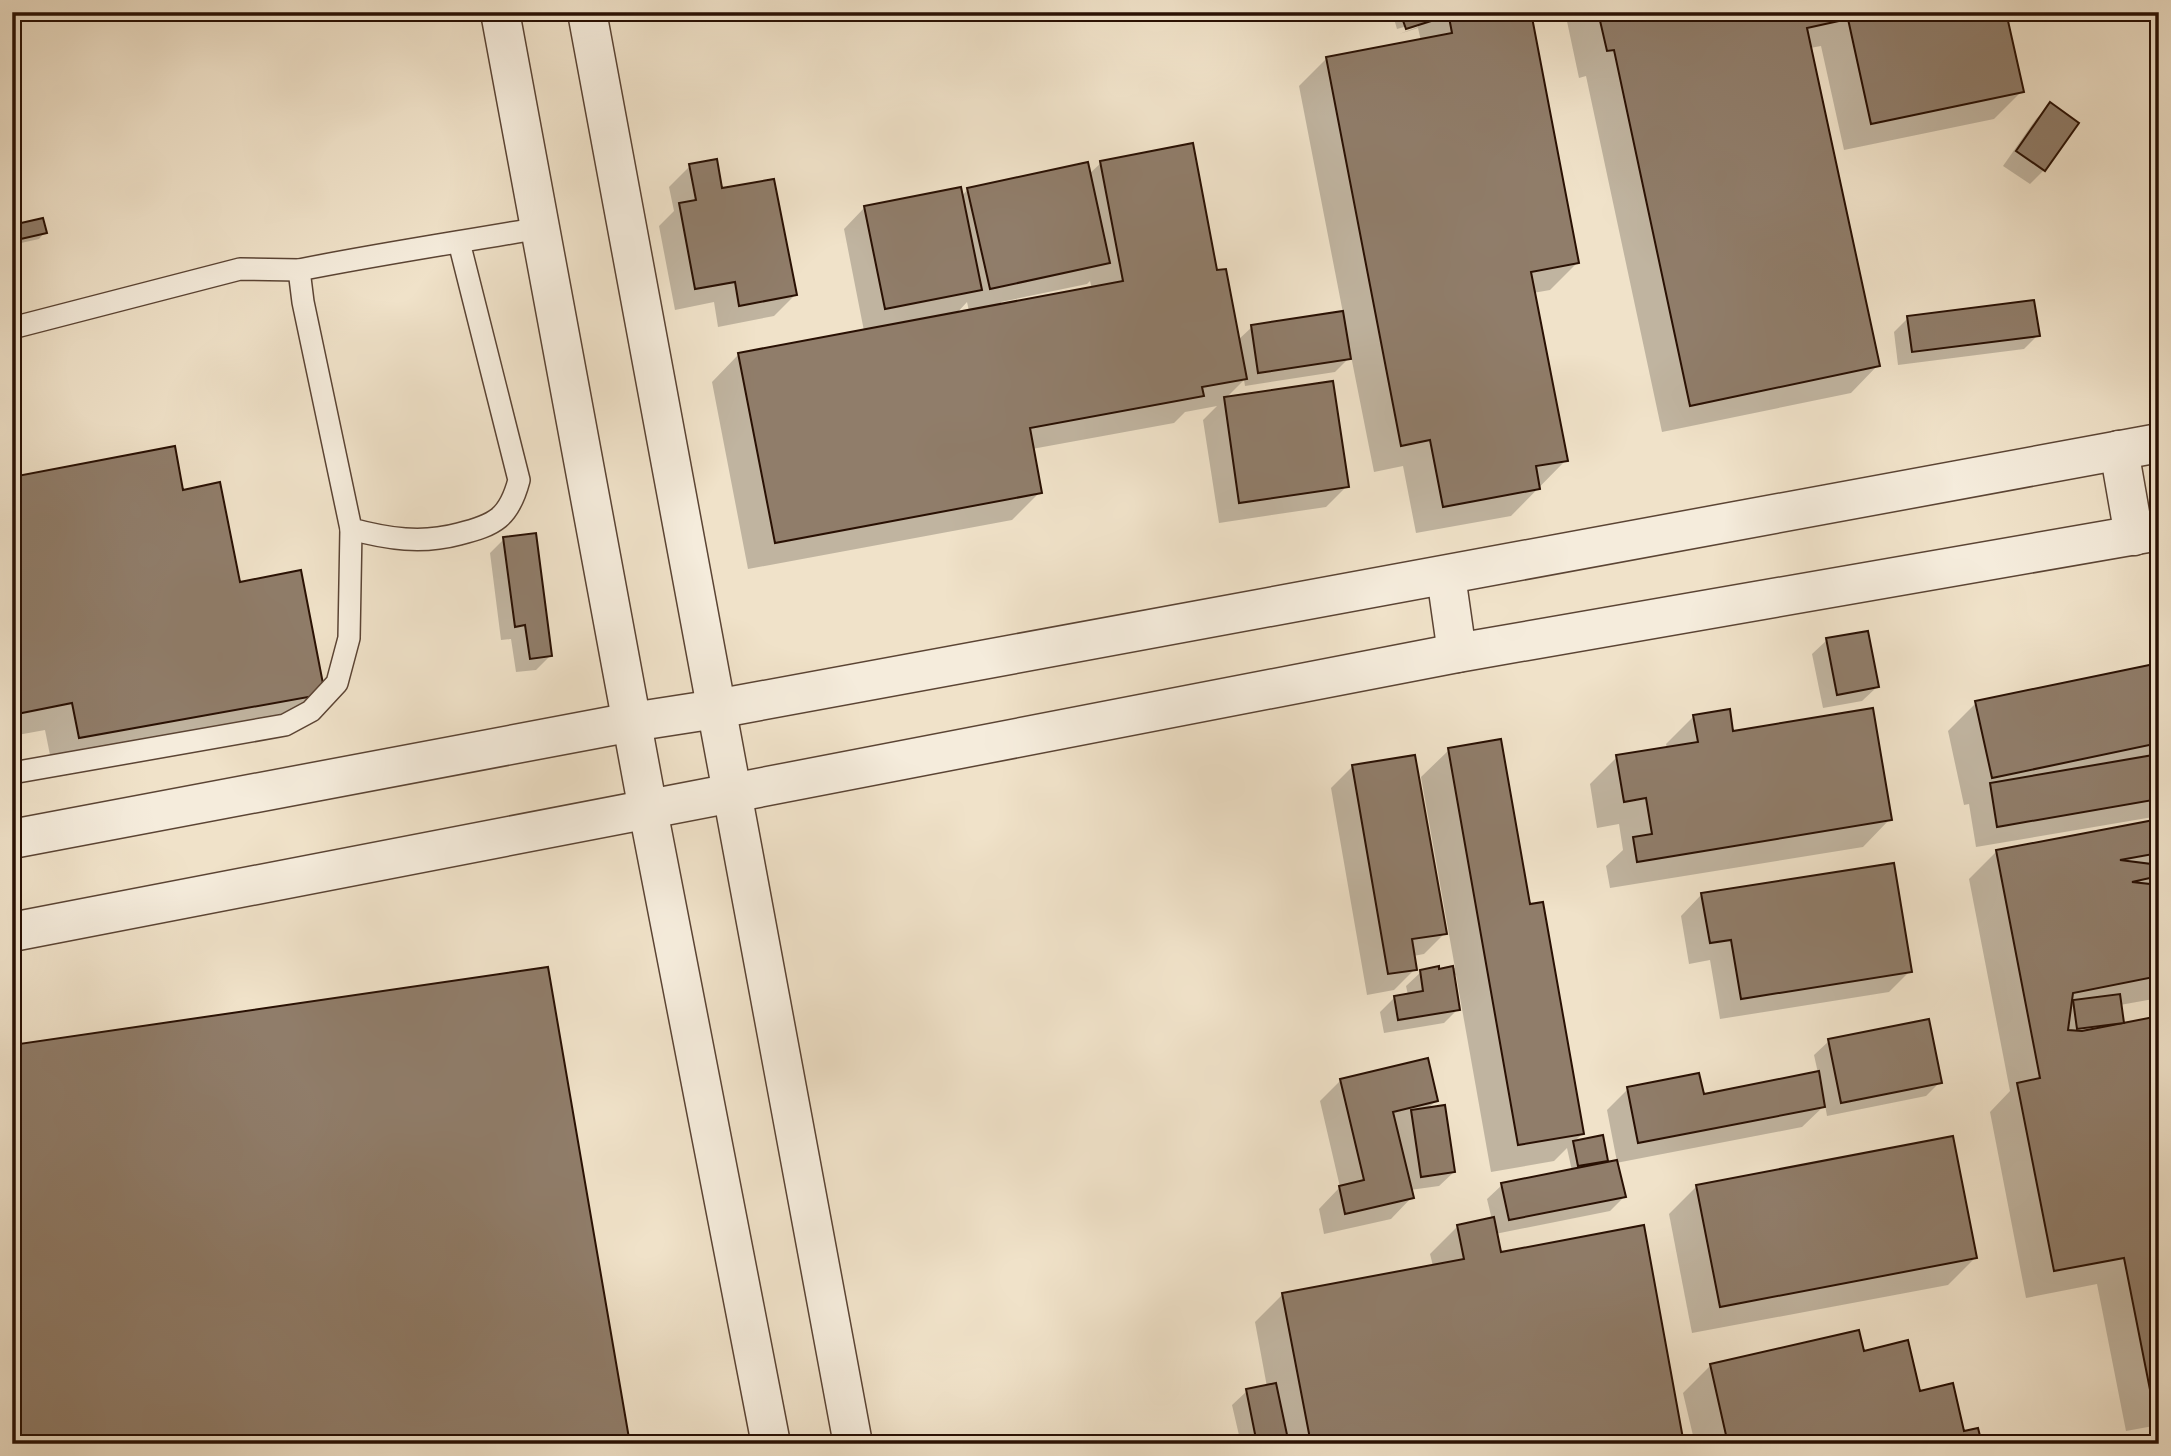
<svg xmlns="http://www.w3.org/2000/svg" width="2171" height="1456" font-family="'IM FELL English',serif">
	<rect width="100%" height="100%" fill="#f0e2c9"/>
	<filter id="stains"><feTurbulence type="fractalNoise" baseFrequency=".00286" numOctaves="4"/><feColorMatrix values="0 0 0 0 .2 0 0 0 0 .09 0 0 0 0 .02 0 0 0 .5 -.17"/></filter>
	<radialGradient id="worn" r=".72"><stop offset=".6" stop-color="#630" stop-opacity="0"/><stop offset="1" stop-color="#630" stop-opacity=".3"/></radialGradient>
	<!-- shadow -->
	<g fill="#0003" fill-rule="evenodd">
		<path d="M652,12H688L653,19Z"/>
		<path d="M1392,12H1529L1577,263L1550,290L1533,293L1566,460L1511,516L1416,533L1403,466L1374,472L1351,356L1335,372L1245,386L1244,380L1225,399L1347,486L1326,507L1219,523L1203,420L1217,406L1185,412L1174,423L1032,449L1040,492L1012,520L748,569L712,382L739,354L864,331L844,229L865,207L962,196L968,189L1089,174L1101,163L1215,272L1238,340L1252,327L1343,313L1299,86L1326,59L1421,41L1418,28L1399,34L1418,27V23L1397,29ZM1090,281L1092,289L1002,305L1001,302L1087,284ZM967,302L969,311L956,314Z"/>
		<path d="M1565,12H2005L2022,91L1994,119L1844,150L1821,46L1810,48L1878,365L1851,393L1662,432L1586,76L1579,78Z"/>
		<path d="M2050,105L2044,170L2030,184L2003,166L2036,119Z"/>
		<path d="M690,166L721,190L795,295L774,316L718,327L714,302L675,310L659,226L674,211L669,187Z"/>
		<path d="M12,227L45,232L39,239L12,245Z"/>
		<path d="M1908,318L2038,335L2024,349L1898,365L1894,332Z"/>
		<path d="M12,479L239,584L323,693L296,721L52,765L45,730L12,736Z"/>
		<path d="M504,539L550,656L536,670L516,672L511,639L501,640L490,553Z"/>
		<path d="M1827,640L1877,687L1862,701L1823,708L1812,654Z"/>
		<path d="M2159,664V816L1976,847L1969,804L1964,805L1948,731L1976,703Z"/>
		<path d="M1694,716L1732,733L1890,819L1863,847L1610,888L1606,866L1623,850L1619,824L1597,828L1590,784L1617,757L1667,748L1666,744Z"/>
		<path d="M1449,750L1528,906L1582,1134L1573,1143L1602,1137L1606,1160L1602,1165L1617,1162L1607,1110L1628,1089L1702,1096L1818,1073L1814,1055L1829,1041L1940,1082L1926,1096L1827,1116L1825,1105L1802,1127L1616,1163L1624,1197L1610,1211L1495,1234L1499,1254L1682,1444H1241L1232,1405L1247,1391L1267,1387L1255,1322L1282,1295L1433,1266L1430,1254L1458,1226L1492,1220L1487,1199L1502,1185L1572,1171L1567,1148L1554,1161L1491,1172L1456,975L1453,976L1458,1009L1444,1023L1384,1033L1380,1012L1395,997L1408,995L1406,986L1421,972L1455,968L1421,777Z"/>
		<path d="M1352,767L1445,933L1424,954L1413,956L1415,969L1394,990L1367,995L1331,788Z"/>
		<path d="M2159,820V998L2120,1005L2122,1022L2118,1026L2159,1018V1425L2126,1431L2097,1284L2026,1298L1990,1112L2010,1091L1969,879L1996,852Z"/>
		<path d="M1702,894L1910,971L1889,992L1720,1019L1710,960L1689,964L1681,916Z"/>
		<path d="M1341,1080L1436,1101L1427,1109L1454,1172L1439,1186L1410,1190L1412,1197L1391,1219L1324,1234L1319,1209L1340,1187L1320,1101Z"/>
		<path d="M1697,1186L1975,1258L1948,1285L1692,1333L1669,1214Z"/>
		<path d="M1863,1353L1918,1393L1963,1433L1980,1444H1695L1683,1393L1710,1366Z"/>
	</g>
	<!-- building -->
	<g fill="#907d6a" stroke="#291003" stroke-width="2">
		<path d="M1400,12H1428L1431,21L1406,29Z"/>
		<path d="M1448,12H1531L1579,263L1531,272L1568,461L1536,466L1540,489L1443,507L1430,440L1401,446L1326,57L1452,33Z"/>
		<path d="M1598,12H2006L2024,92L1871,124L1848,19L1807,28L1880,366L1690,406L1614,50L1607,51Z"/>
		<path d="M2050,102L2079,123L2045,171L2016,151Z"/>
		<path d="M1193,143L1217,270L1226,269L1247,379L1202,387L1204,396L1030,428L1042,493L775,543L738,353L1123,281L1100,161Z"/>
		<path d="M717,159L722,188L774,179L797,295L739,306L735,282L695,289L679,203L696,200L689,164Z"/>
		<path d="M1088,162L1110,263L990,289L967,188Z"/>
		<path d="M961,187L982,290L885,309L864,206Z"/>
		<path d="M43,218L47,233L12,241V225Z"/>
		<path d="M2034,300L2040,336L1912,352L1907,316Z"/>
		<path d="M1343,311L1351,359L1258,373L1251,325Z"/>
		<path d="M1333,381L1349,487L1239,503L1224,397Z"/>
		<path d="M175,446L183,490L220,482L240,582L301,570L325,694L79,738L72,703L12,715V477Z"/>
		<path d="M536,533L552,656L530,659L525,625L515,627L503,537Z"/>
		<path d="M1868,631L1879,687L1837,695L1826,638Z"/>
		<path d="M2159,663V743L1992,778L1975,701Z"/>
		<path d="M1873,708L1892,820L1637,862L1633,837L1652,834L1646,798L1624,802L1616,755L1698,742L1693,715L1730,709L1733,731Z"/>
		<path d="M1501,739L1530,904L1543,902L1584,1134L1518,1145L1448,748Z"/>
		<path d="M2159,754V799L1997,827L1990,783Z"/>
		<path d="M1415,755L1447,934L1412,939L1417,970L1388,974L1352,765Z"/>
		<path d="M2159,819V853L2120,860L2159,865V876L2132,882L2159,885V976L2073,993L2068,1030L2082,1031L2159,1016V1403L2153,1405L2124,1258L2054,1271L2017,1083L2040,1078L1996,850Z"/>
		<path d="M1894,863L1912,972L1741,999L1731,940L1710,943L1701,893Z"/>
		<path d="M1439,966V969L1453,966L1460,1010L1398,1020L1394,996L1423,991L1420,970Z"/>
		<path d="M548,967L630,1444H12V1045Z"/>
		<path d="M2120,994L2124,1023L2077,1029L2073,1000Z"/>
		<path d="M1929,1019L1942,1083L1841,1103L1828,1039Z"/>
		<path d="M1428,1058L1438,1101L1393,1112L1414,1198L1345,1214L1339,1186L1364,1180L1340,1079Z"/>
		<path d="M1819,1071L1825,1107L1638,1143L1627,1087L1699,1073L1704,1094Z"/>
		<path d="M1445,1105L1455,1172L1421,1177L1411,1110Z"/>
		<path d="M1603,1135L1608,1161L1578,1166L1573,1141Z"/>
		<path d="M1953,1136L1977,1258L1720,1307L1696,1185Z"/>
		<path d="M1617,1160L1626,1197L1509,1220L1501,1183Z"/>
		<path d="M1494,1217L1501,1252L1644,1225L1684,1444H1311L1282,1293L1464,1259L1457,1225Z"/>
		<path d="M1859,1330L1864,1351L1908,1340L1920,1391L1953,1383L1964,1431L1978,1428L1982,1444H1728L1710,1364Z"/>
		<path d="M1276,1383L1289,1444H1257L1246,1389Z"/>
	</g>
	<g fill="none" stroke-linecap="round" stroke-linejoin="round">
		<defs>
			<g id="lane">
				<path d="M459,242L519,480C509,518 495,525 459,534C422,544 388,539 351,529L303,302L299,270C379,254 460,242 540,228"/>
				<path d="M12,328L240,269L299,270"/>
				<path d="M12,773L285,725L311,711L337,683L349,638L351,529"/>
			</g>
			<g id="street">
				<path d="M500,12L648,810L771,1444"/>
				<path d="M587,12L853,1444"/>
				<path d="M2119,450L2134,536"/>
				<path d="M1446,576L1457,653"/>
				<path d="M12,839L632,722L716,709L2159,443"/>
				<path d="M12,932L1457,653L2159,531"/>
			</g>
		</defs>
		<!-- lane casing -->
		<use href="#lane" stroke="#5b4434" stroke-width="24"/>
		<!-- street casing -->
		<use href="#street" stroke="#5b4434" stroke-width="41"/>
		<!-- lane -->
		<use href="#lane" stroke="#f5ecdc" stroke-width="21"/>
		<!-- street -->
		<use href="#street" stroke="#f5ecdc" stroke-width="38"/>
	</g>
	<!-- margin -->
	<rect width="2171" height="1456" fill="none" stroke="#f0e2c9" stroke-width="42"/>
	<rect x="14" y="14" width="2143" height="1428" fill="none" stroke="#291003" stroke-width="3.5"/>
	<rect x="21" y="21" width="2129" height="1414" fill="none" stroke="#291003" stroke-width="2"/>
	<rect width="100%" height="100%" filter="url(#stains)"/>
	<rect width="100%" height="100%" fill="url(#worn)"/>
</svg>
